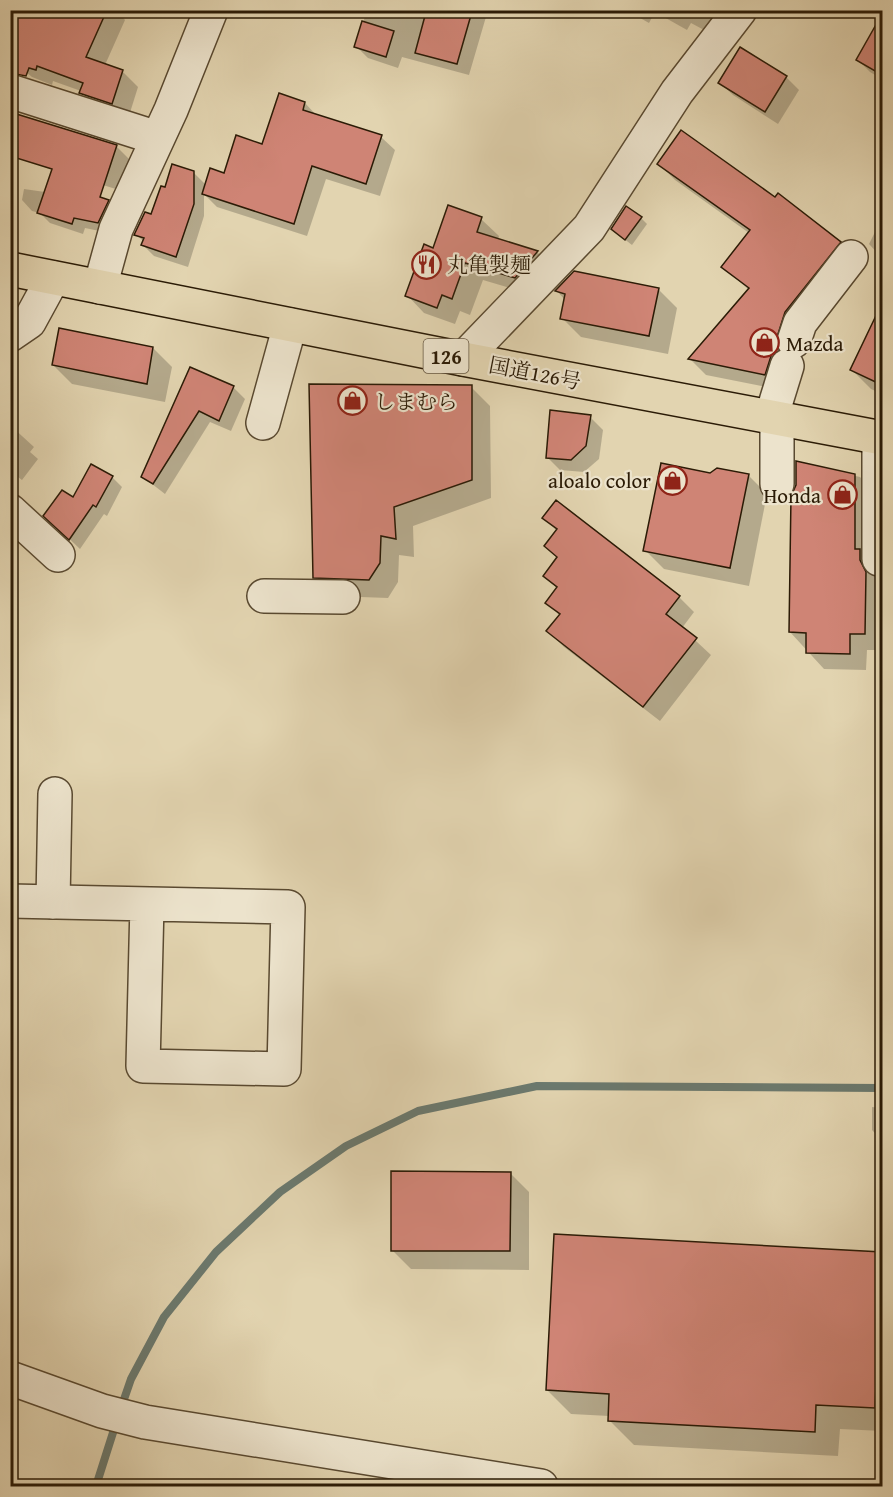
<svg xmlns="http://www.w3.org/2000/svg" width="893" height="1497" font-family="'Gentium Book Plus','Noto Serif JP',serif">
	<rect width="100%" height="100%" fill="#e2d4b0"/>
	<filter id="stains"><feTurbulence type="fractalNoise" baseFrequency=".00333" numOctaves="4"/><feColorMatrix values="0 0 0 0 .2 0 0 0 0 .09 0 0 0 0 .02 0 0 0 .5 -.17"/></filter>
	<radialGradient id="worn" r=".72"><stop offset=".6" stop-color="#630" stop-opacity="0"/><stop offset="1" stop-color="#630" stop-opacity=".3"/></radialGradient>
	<!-- shadow -->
	<g fill="#0003">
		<path d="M10,10H116L125,20L105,65L122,71L138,87L128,119L97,109L81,91L53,81L52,85L32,77L26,72Z"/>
		<path d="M367,10H488L469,75L402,57L398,68L368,58L356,46Z"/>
		<path d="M626,10H738L717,37L691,23L687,30L655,12L649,23Z"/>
		<path d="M882,17V79L870,72L857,59Z"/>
		<path d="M786,77L799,90L778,124L733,95L720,83Z"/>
		<path d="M305,103L317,116L381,137L395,150L380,196L326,179L307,236L217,207L204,194V216L188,267L154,256L143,245L144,242L136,234L152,216L166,189L193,172L206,185L225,175L263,146Z"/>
		<path d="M10,113L116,146L129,159L119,190L10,156Z"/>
		<path d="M659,164L775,200L840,243L856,259L801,328L781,390L706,375L690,359L749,290L723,267L749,233L675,180Z"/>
		<path d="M24,189L108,201L119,212L109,233L85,228L83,234L50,223L40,213L32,211L22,200Z"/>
		<path d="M641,218L647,224L632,245L619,235Z"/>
		<path d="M882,218V258L869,244Z"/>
		<path d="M481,219L499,236L498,240L537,252L554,269L533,295L483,280L470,315L460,311L455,324L424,313L407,295L434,250Z"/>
		<path d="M658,289L677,308L668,354L581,337L562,318L565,300L557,291Z"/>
		<path d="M877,317L882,320V394L871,389L852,370Z"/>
		<path d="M153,348L172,367L165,402L72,384L53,365Z"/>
		<path d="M191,369L234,388L245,399L231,431L210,422L165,494L143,477Z"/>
		<path d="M471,387L490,406L491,498L413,526L414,557L399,555L398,582L388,598L333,596L314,577Z"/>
		<path d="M590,417L603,430L599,459L584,472L560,470L547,457Z"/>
		<path d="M10,425L34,447L30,452L38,459L22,480L10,471Z"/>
		<path d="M797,463L860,477L877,494V577L882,590L881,650H867L866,670L824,669L790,632Z"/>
		<path d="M710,475H748L767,494L749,586L664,569L645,550Z"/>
		<path d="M112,477L122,487L107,516L104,514L80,549L56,526L74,500Z"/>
		<path d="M544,518L679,597L694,612L682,628L711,655L660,721L564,647L548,631L560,616L547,602L558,589L545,576L558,558L546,546L557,531Z"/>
		<path d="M872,1107L882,1108V1141L872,1130Z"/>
		<path d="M510,1173L529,1192V1270L411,1269L392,1250Z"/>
		<path d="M555,1236L882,1254V1431L840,1429L838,1456L634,1445L609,1420V1416L571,1414L547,1390Z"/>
	</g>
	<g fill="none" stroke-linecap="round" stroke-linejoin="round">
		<!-- stream -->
		<g stroke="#6b796e" stroke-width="8">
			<path d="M121,1408L131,1379L164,1317L216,1252L280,1192L346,1146L418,1111L537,1086L882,1088"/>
			<path d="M96,1486L117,1420"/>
		</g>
	</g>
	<!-- building -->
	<g fill="#cf8475" stroke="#2b1b06" stroke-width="1.5">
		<path d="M10,10H107L86,57L123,70L112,104L79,93L83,83L37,66L36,70L29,68L26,76L10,73Z"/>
		<path d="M445,10L471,15L457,64L415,53L426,12L444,17Z"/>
		<path d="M882,14V75L856,60Z"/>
		<path d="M362,21L394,31L386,57L354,47Z"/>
		<path d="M740,47L787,76L765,112L718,83Z"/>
		<path d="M279,93L305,102L303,110L382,135L366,184L312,166L294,224L202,194L210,168L224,173L236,135L262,144Z"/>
		<path d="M10,112L117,145L100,197L109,200L98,223L74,218L72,224L37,213L52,169L10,156Z"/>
		<path d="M681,130L775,197L778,193L841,242L785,312L765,375L688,359L749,288L721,267L750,230L657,164Z"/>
		<path d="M172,164L194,171V204L176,257L141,245L144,238L134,235L145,212L151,214L161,186L165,187Z"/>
		<path d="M448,205L482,217L477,232L538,251L515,278L465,263L452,299L442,295L437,308L405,296L424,244L433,248Z"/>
		<path d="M626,206L642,217L625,240L611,229Z"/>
		<path d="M574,271L659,288L649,336L560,319L565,294L555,291Z"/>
		<path d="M882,303V385L850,370Z"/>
		<path d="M59,328L153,347L147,384L52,365Z"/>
		<path d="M190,367L234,386L219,421L199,411L153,484L141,477Z"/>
		<path d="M309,384L472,385V480L394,507L396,539L381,536L380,563L369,580L313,578Z"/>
		<path d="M550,410L591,415L586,446L571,460L546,458Z"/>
		<path d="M796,461L855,474V549H860V560L866,572L865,634H850V654L806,653V633L789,632L791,496L796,485Z"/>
		<path d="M661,463L710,473L717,468L749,474L730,568L643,551Z"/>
		<path d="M91,464L113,476L96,507L93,505L69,540L43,516L62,490L73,497Z"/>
		<path d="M556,500L680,596L666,614L697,638L643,707L546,631L560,614L545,603L557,587L543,576L557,557L544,546L557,529L542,518Z"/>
		<path d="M391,1171L511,1172L510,1251H391Z"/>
		<path d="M554,1234L882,1252L875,1408L816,1405L815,1432L608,1421L609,1394L546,1390Z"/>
	</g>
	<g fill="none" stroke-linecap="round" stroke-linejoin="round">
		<defs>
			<g id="minor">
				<path d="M10,91L157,138"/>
				<path d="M100,287L116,229L171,110L211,10"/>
				<path d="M10,335L29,322L53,278"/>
				<path d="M794,341L800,323L851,257"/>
				<path d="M463,359L589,228L677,92L740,10"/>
				<path d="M771,418L787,366"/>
				<path d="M263,423L290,325"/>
				<path d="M777,484V419"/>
				<path d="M10,511L58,555"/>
				<path d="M879,559V438"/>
				<path d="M264,596L343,597"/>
				<path d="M10,901L288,907L284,1069L143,1066L147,904"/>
				<path d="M53,902L55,794"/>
				<path d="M10,1378L102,1411L145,1422L541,1486"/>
			</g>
			<path id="highway" d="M10,269L463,359L882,438"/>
		</defs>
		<!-- minor casing -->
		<use href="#minor" stroke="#594930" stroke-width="36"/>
		<!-- highway casing -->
		<use href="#highway" stroke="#2b1b06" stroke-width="36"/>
		<!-- minor -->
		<use href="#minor" stroke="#ece3cc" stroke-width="33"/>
		<!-- highway -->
		<use href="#highway" stroke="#e2d4b0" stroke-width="33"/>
	</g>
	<!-- icons -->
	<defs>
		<symbol id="restaurant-ring" viewBox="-11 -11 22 22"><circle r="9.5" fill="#ece3cc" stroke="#8f2418" stroke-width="1.5"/><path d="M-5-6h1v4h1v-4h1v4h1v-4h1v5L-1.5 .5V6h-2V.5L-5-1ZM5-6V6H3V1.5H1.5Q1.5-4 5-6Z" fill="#8f2418"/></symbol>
		<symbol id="shop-ring" viewBox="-11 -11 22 22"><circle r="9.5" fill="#ece3cc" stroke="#8f2418" stroke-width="1.5"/><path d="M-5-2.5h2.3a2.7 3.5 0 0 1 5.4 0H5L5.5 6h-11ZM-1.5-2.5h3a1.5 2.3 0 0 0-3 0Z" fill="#8f2418"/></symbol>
	</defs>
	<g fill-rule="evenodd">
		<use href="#restaurant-ring" x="410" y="248" width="33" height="33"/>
		<use href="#shop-ring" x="748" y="326" width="33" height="33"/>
		<use href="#shop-ring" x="336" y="384" width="33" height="33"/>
		<use href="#shop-ring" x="656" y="464" width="33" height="33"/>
		<use href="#shop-ring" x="826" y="478" width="33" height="33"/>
	</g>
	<g text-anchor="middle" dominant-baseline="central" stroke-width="4.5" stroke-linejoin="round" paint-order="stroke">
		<!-- shield labels -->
		<rect fill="#ece3cc" stroke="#655741" stroke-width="1.5" x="423.5" y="339" width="45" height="34" rx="4.5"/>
		<g font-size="20" font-weight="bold" fill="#2b1b06">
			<text x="446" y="356">126</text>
		</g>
		<!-- poi labels -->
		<g font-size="21" fill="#2b1b06" stroke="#ece3cc" text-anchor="start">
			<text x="447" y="264">丸亀製麺</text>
			<text x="786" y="343">Mazda</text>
			<text x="374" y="401">しまむら</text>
			<text x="651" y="480" text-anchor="end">aloalo color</text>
			<text x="821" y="495" text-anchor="end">Honda</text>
		</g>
		<!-- street labels -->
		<g font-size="21" fill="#2b1b06" stroke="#ece3cc">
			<text transform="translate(535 373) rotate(11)">国道126号</text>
		</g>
	</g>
	<!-- margin -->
	<rect width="893" height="1497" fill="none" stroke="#e2d4b0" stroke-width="36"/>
	<rect x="12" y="12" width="869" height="1473" fill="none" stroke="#2b1b06" stroke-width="3"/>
	<rect x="18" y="18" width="857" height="1461" fill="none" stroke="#2b1b06" stroke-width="1.5"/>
	<rect width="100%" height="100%" filter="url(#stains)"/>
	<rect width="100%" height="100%" fill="url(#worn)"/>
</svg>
